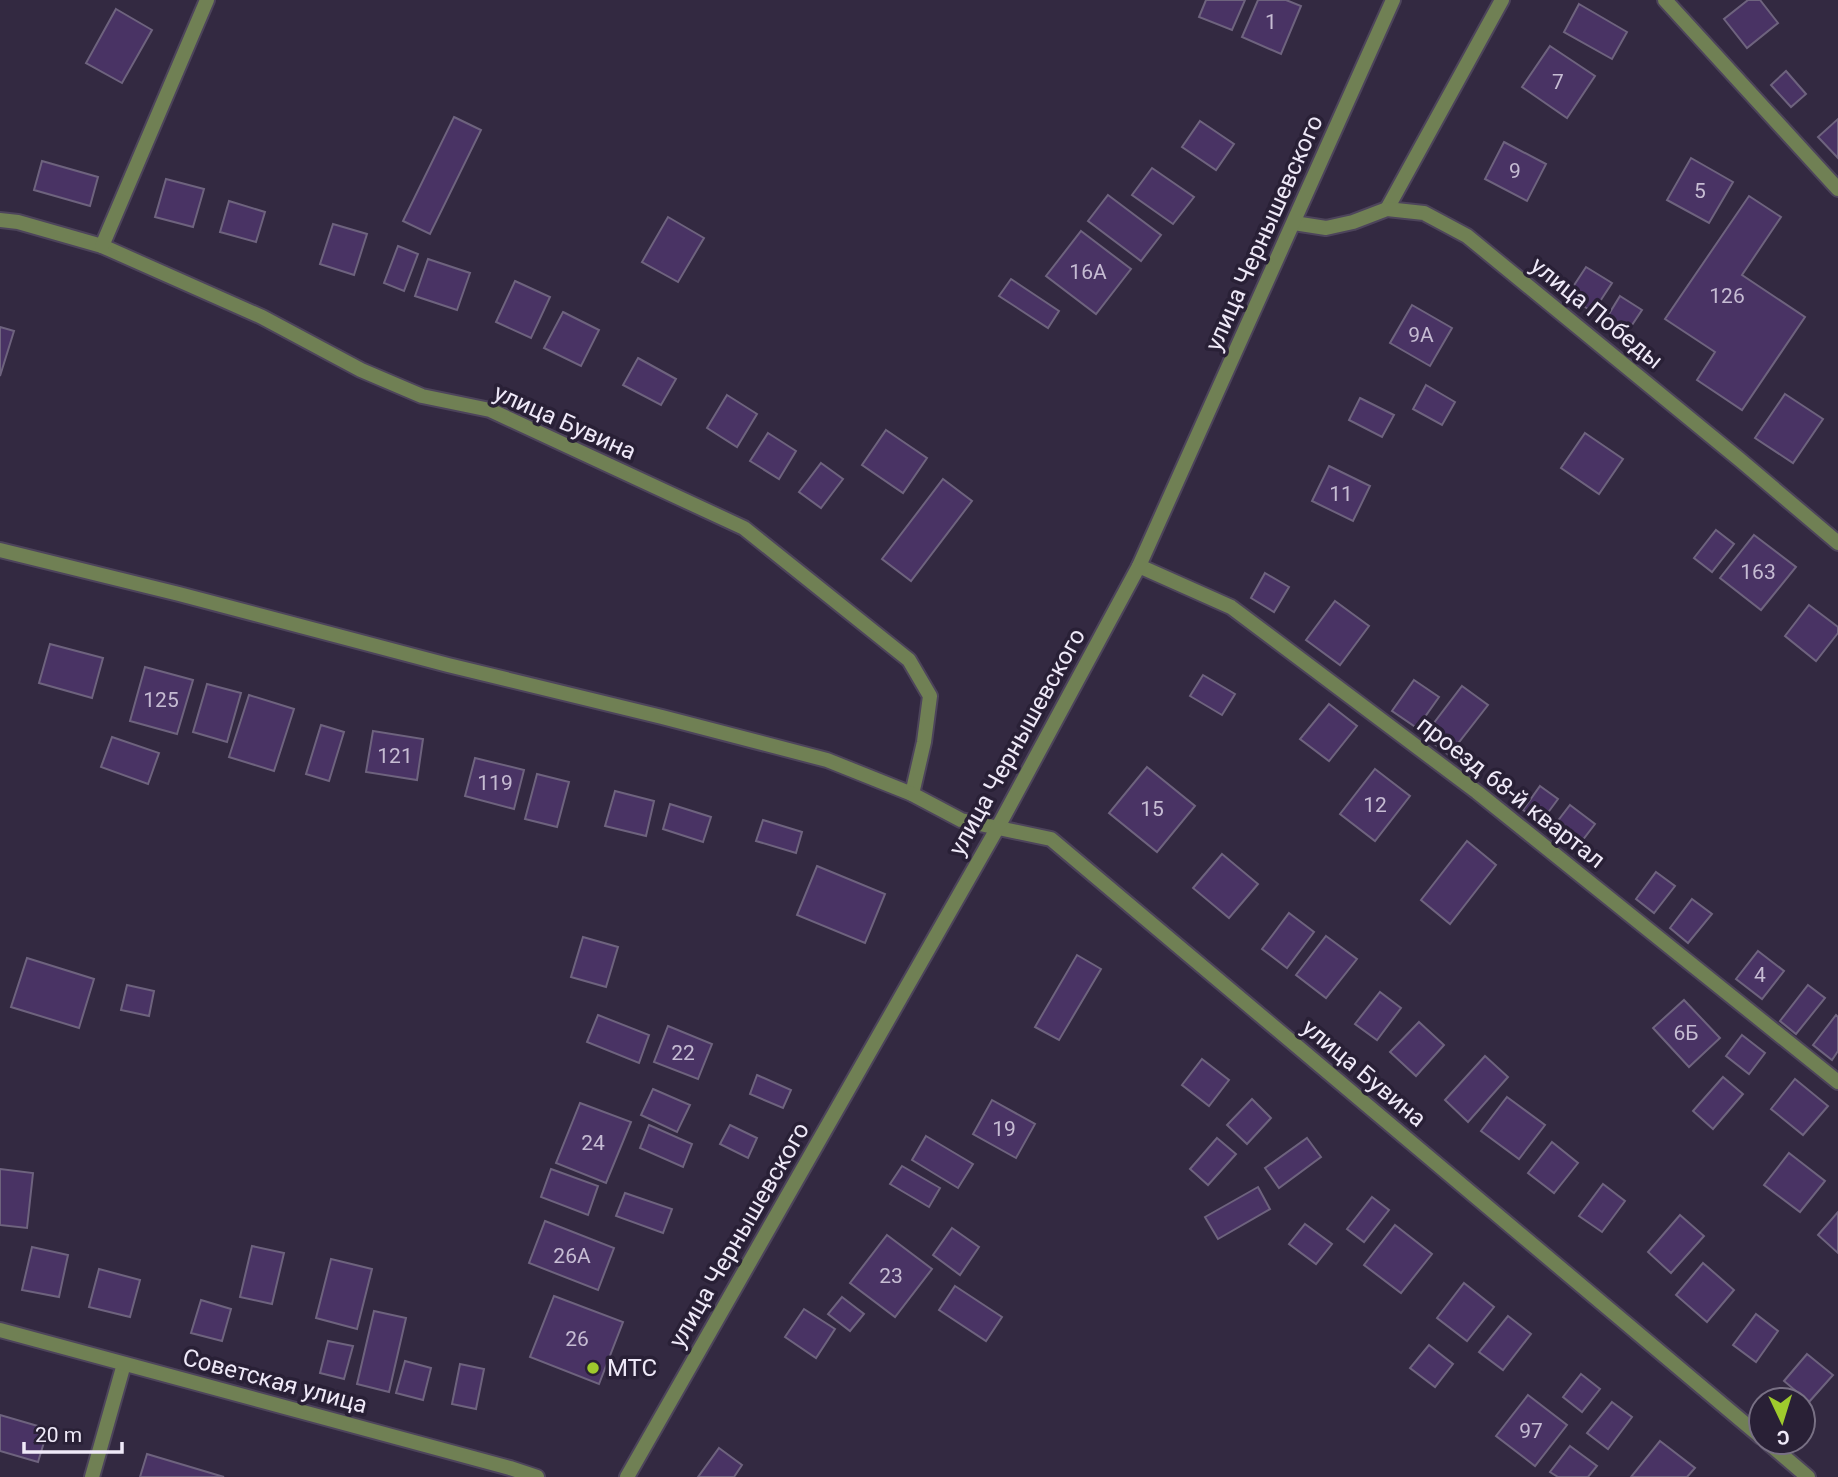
<svg xmlns="http://www.w3.org/2000/svg" width="1838" height="1477" font-family="Roboto,sans-serif">
	<rect width="100%" height="100%" fill="#332941"/>
	<!-- building -->
	<g fill="#493364" stroke="#6e637e" stroke-width="2">
		<path d="M1206,0H1245L1232,30L1199,17Z"/>
		<path d="M1258,0H1286L1301,6L1281,54L1242,37Z"/>
		<path d="M1748,0H1760L1778,23L1747,48L1724,19Z"/>
		<path d="M1579,4L1627,32L1612,59L1564,32Z"/>
		<path d="M116,9L152,30L122,83L86,63Z"/>
		<path d="M1550,46L1595,76L1567,118L1522,87Z"/>
		<path d="M1786,71L1806,94L1791,107L1771,85Z"/>
		<path d="M454,117L481,130L430,234L403,221Z"/>
		<path d="M1838,119V158L1818,137Z"/>
		<path d="M1200,121L1234,144L1216,170L1182,147Z"/>
		<path d="M1504,142L1546,164L1527,201L1485,179Z"/>
		<path d="M1691,158L1733,182L1709,223L1667,200Z"/>
		<path d="M42,161L98,177L90,206L34,190Z"/>
		<path d="M1152,168L1194,197L1173,224L1132,195Z"/>
		<path d="M166,179L204,189L193,227L155,217Z"/>
		<path d="M1108,195L1161,235L1141,261L1088,221Z"/>
		<path d="M1749,196L1781,217L1742,275L1805,317L1742,410L1697,380L1715,352L1665,319Z"/>
		<path d="M229,201L265,212L256,242L220,232Z"/>
		<path d="M668,217L704,238L678,282L642,262Z"/>
		<path d="M333,224L367,234L354,275L320,264Z"/>
		<path d="M1081,231L1131,269L1096,314L1046,276Z"/>
		<path d="M398,246L418,254L404,291L384,283Z"/>
		<path d="M428,259L470,273L457,310L415,296Z"/>
		<path d="M1586,267L1612,283L1593,312L1567,296Z"/>
		<path d="M1011,279L1059,311L1048,328L999,296Z"/>
		<path d="M515,281L550,297L531,338L496,322Z"/>
		<path d="M1620,296L1642,310L1622,340L1601,327Z"/>
		<path d="M1412,305L1452,328L1430,366L1390,343Z"/>
		<path d="M563,312L599,330L581,366L544,348Z"/>
		<path d="M0,327L14,331L0,376Z"/>
		<path d="M638,358L676,379L661,405L623,385Z"/>
		<path d="M1426,385L1455,402L1442,425L1413,409Z"/>
		<path d="M1785,394L1823,419L1793,463L1755,438Z"/>
		<path d="M727,395L757,414L737,447L707,428Z"/>
		<path d="M1360,398L1394,415L1382,437L1349,420Z"/>
		<path d="M886,430L927,458L903,493L862,465Z"/>
		<path d="M768,433L796,451L779,479L750,461Z"/>
		<path d="M1585,433L1623,459L1599,494L1561,468Z"/>
		<path d="M821,463L843,479L821,508L799,492Z"/>
		<path d="M1329,466L1370,486L1353,521L1312,501Z"/>
		<path d="M943,479L972,501L911,581L882,559Z"/>
		<path d="M1716,530L1734,544L1712,572L1694,558Z"/>
		<path d="M1754,535L1796,567L1761,610L1720,578Z"/>
		<path d="M1265,573L1289,587L1274,612L1251,598Z"/>
		<path d="M1335,601L1369,626L1340,665L1306,640Z"/>
		<path d="M1809,605L1838,627V633L1816,661L1785,636Z"/>
		<path d="M50,644L103,658L92,698L39,683Z"/>
		<path d="M145,667L193,680L177,734L130,721Z"/>
		<path d="M1203,675L1235,694L1222,715L1190,696Z"/>
		<path d="M1414,680L1439,697L1417,728L1392,711Z"/>
		<path d="M207,684L241,693L227,742L193,732Z"/>
		<path d="M1462,686L1488,705L1449,755L1424,736Z"/>
		<path d="M249,695L294,709L274,771L229,757Z"/>
		<path d="M1329,704L1357,726L1329,761L1300,739Z"/>
		<path d="M321,725L344,732L329,781L306,774Z"/>
		<path d="M373,731L423,739L417,780L366,772Z"/>
		<path d="M112,737L159,753L148,784L101,767Z"/>
		<path d="M475,758L524,770L514,809L465,796Z"/>
		<path d="M1147,767L1195,806L1157,852L1109,813Z"/>
		<path d="M1375,769L1410,796L1375,841L1340,814Z"/>
		<path d="M537,774L569,782L557,827L525,819Z"/>
		<path d="M1540,786L1558,799L1541,822L1523,810Z"/>
		<path d="M615,791L654,801L646,836L605,826Z"/>
		<path d="M670,804L711,817L703,842L663,829Z"/>
		<path d="M1570,805L1595,824L1575,850L1550,831Z"/>
		<path d="M763,820L802,832L796,853L756,841Z"/>
		<path d="M1467,841L1496,865L1450,924L1421,900Z"/>
		<path d="M1222,854L1258,884L1229,918L1193,888Z"/>
		<path d="M817,866L885,894L865,943L797,915Z"/>
		<path d="M1656,872L1675,886L1654,913L1636,899Z"/>
		<path d="M1692,899L1712,914L1688,943L1670,928Z"/>
		<path d="M1289,913L1314,932L1287,968L1262,949Z"/>
		<path d="M1326,936L1357,959L1326,998L1296,975Z"/>
		<path d="M583,937L618,947L606,987L571,977Z"/>
		<path d="M1758,951L1784,971L1762,999L1736,979Z"/>
		<path d="M1077,955L1101,969L1059,1040L1035,1027Z"/>
		<path d="M27,958L94,979L79,1028L11,1007Z"/>
		<path d="M127,985L154,991L149,1016L121,1010Z"/>
		<path d="M1808,985L1825,998L1796,1034L1780,1021Z"/>
		<path d="M1380,992L1401,1008L1377,1040L1355,1024Z"/>
		<path d="M1684,1000L1720,1038L1689,1067L1653,1028Z"/>
		<path d="M598,1015L649,1035L639,1063L587,1042Z"/>
		<path d="M1836,1015L1838,1017V1051L1832,1060L1813,1045Z"/>
		<path d="M1419,1022L1444,1045L1416,1076L1390,1052Z"/>
		<path d="M668,1026L712,1044L698,1079L654,1062Z"/>
		<path d="M1742,1035L1765,1053L1749,1074L1726,1056Z"/>
		<path d="M1485,1056L1508,1077L1468,1122L1445,1100Z"/>
		<path d="M1202,1059L1229,1080L1209,1106L1182,1085Z"/>
		<path d="M757,1075L791,1090L783,1108L750,1094Z"/>
		<path d="M1723,1077L1743,1094L1713,1129L1693,1111Z"/>
		<path d="M1795,1079L1828,1106L1803,1135L1771,1109Z"/>
		<path d="M653,1089L690,1105L677,1132L641,1115Z"/>
		<path d="M1507,1097L1545,1125L1519,1159L1481,1131Z"/>
		<path d="M1252,1099L1271,1118L1247,1144L1227,1125Z"/>
		<path d="M992,1100L1035,1124L1016,1158L973,1134Z"/>
		<path d="M580,1103L631,1122L606,1183L556,1163Z"/>
		<path d="M649,1125L692,1144L683,1167L640,1148Z"/>
		<path d="M730,1125L757,1138L748,1158L720,1144Z"/>
		<path d="M926,1136L973,1164L958,1188L912,1160Z"/>
		<path d="M1217,1138L1236,1154L1208,1185L1190,1169Z"/>
		<path d="M1307,1138L1321,1157L1279,1188L1265,1168Z"/>
		<path d="M1552,1142L1578,1163L1554,1193L1528,1173Z"/>
		<path d="M1789,1153L1825,1181L1800,1212L1764,1185Z"/>
		<path d="M902,1166L940,1188L929,1207L890,1184Z"/>
		<path d="M0,1169L33,1173L27,1228L0,1225Z"/>
		<path d="M551,1169L598,1186L588,1215L541,1197Z"/>
		<path d="M1603,1184L1625,1201L1602,1232L1579,1216Z"/>
		<path d="M1258,1187L1270,1209L1218,1239L1205,1217Z"/>
		<path d="M625,1193L672,1209L663,1233L616,1216Z"/>
		<path d="M1372,1197L1389,1210L1364,1242L1347,1229Z"/>
		<path d="M1838,1212V1253L1818,1235Z"/>
		<path d="M1680,1215L1704,1236L1671,1273L1648,1252Z"/>
		<path d="M545,1221L614,1248L598,1290L529,1263Z"/>
		<path d="M1305,1224L1332,1244L1316,1264L1289,1244Z"/>
		<path d="M1395,1225L1432,1254L1401,1293L1364,1265Z"/>
		<path d="M952,1228L979,1247L960,1275L933,1255Z"/>
		<path d="M887,1235L932,1269L895,1317L850,1283Z"/>
		<path d="M252,1246L284,1253L272,1304L240,1297Z"/>
		<path d="M32,1247L68,1255L59,1297L22,1290Z"/>
		<path d="M331,1259L372,1269L357,1329L316,1318Z"/>
		<path d="M1703,1263L1734,1290L1707,1322L1676,1295Z"/>
		<path d="M99,1269L140,1280L130,1317L89,1307Z"/>
		<path d="M1464,1283L1494,1307L1467,1341L1437,1318Z"/>
		<path d="M955,1286L1002,1317L986,1341L939,1310Z"/>
		<path d="M554,1296L623,1322L599,1384L530,1357Z"/>
		<path d="M842,1297L864,1314L850,1331L828,1314Z"/>
		<path d="M201,1300L231,1309L222,1341L191,1333Z"/>
		<path d="M804,1309L835,1329L816,1358L785,1337Z"/>
		<path d="M374,1311L406,1318L389,1392L357,1384Z"/>
		<path d="M1756,1314L1778,1331L1756,1362L1733,1345Z"/>
		<path d="M1508,1316L1531,1334L1503,1370L1479,1352Z"/>
		<path d="M328,1341L353,1346L344,1379L320,1373Z"/>
		<path d="M1429,1345L1453,1364L1435,1387L1410,1368Z"/>
		<path d="M1807,1354L1833,1375L1809,1402L1784,1381Z"/>
		<path d="M405,1361L431,1368L423,1400L396,1393Z"/>
		<path d="M460,1364L484,1369L476,1409L452,1404Z"/>
		<path d="M1581,1374L1600,1389L1582,1412L1563,1397Z"/>
		<path d="M1528,1395L1567,1425L1535,1466L1496,1436Z"/>
		<path d="M1612,1402L1632,1417L1608,1449L1587,1433Z"/>
		<path d="M0,1415L48,1429L38,1462L0,1451Z"/>
		<path d="M1660,1441L1695,1468L1687,1477H1631Z"/>
		<path d="M1570,1446L1597,1466L1588,1477H1558L1550,1472Z"/>
		<path d="M719,1448L742,1465L734,1477H698Z"/>
		<path d="M147,1454L224,1477H140Z"/>
	</g>
	<g fill="none" stroke-linecap="round" stroke-linejoin="round">
		<defs>
			<path id="service" d="M92,1477L124,1364"/>
			<g id="minor">
				<path d="M1665,0L1838,189"/>
				<path d="M1387,209L1502,0"/>
				<path d="M0,220L18,222L102,246L262,317L361,370L422,396L490,410L744,528L909,660L930,696L924,742L912,794"/>
				<path d="M1294,223L1326,228L1353,222L1387,209L1424,213L1467,236L1739,459L1838,543"/>
				<path d="M102,246L207,0"/>
				<path d="M0,550L179,594L448,665L662,717L827,760L912,794L961,820L1051,839L1761,1437"/>
				<path d="M1139,566L1231,607L1477,792L1838,1082"/>
				<path d="M0,1330L510,1468L537,1477"/>
				<path d="M1767,1442L1808,1477"/>
				<path d="M627,1477L998,827L1139,566L1393,0"/>
			</g>
		</defs>
		<!-- service casing -->
		<use href="#service" stroke="#4d445b" stroke-width="18"/>
		<!-- minor casing -->
		<use href="#minor" stroke="#4d445b" stroke-width="18"/>
		<!-- service -->
		<use href="#service" stroke="#708054" stroke-width="14"/>
		<!-- minor -->
		<use href="#minor" stroke="#708054" stroke-width="14"/>
	</g>
	<!-- markers -->
	<circle fill="#9fca2d" stroke="#292036" stroke-width="2.5" cx="593" cy="1368" r="7"/>
	<g text-anchor="middle" dominant-baseline="central" stroke-width="7" stroke-linejoin="round" paint-order="stroke">
		<!-- number labels -->
		<g font-size="21" fill="#c6bcd3">
			<text x="1271" y="22">1</text>
			<text x="1558" y="82">7</text>
			<text x="1515" y="171">9</text>
			<text x="1700" y="191">5</text>
			<text x="1088" y="272">16А</text>
			<text x="1727" y="296">126</text>
			<text x="1421" y="335">9А</text>
			<text x="1341" y="494">11</text>
			<text x="1758" y="572">163</text>
			<text x="161" y="700">125</text>
			<text x="395" y="756">121</text>
			<text x="495" y="783">119</text>
			<text x="1375" y="805">12</text>
			<text x="1152" y="809">15</text>
			<text x="1760" y="975">4</text>
			<text x="1686" y="1033">6Б</text>
			<text x="683" y="1053">22</text>
			<text x="1004" y="1129">19</text>
			<text x="593" y="1143">24</text>
			<text x="572" y="1256">26А</text>
			<text x="891" y="1276">23</text>
			<text x="577" y="1339">26</text>
			<text x="1531" y="1431">97</text>
		</g>
		<!-- street labels -->
		<g font-size="24" fill="#efe9f8" stroke="#292036">
			<text transform="translate(1264 233) rotate(-66)">улица Чернышевского</text>
			<text transform="translate(1597 313) rotate(39)">улица Победы</text>
			<text transform="translate(565 422) rotate(24)">улица Бувина</text>
			<text transform="translate(1017 742) rotate(-61)">улица Чернышевского</text>
			<text transform="translate(1511 792) rotate(38)">проезд 68-й квартал</text>
			<text transform="translate(1364 1073) rotate(40)">улица Бувина</text>
			<text transform="translate(739 1235) rotate(-60)">улица Чернышевского</text>
			<text transform="translate(275 1381) rotate(15)">Советская улица</text>
		</g>
		<!-- poi labels -->
		<g font-size="24" fill="#efe9f8" stroke="#292036" text-anchor="start">
			<text x="607" y="1368">МТС</text>
		</g>
	</g>
	<!-- north arrow -->
	<g transform="translate(1782 1421) rotate(176)"><circle r="33" fill="#292036" stroke="#787084" stroke-width="2"/>
	<path d="M0-5L12 26L0 18L-12 26Z" fill="#9fca2d"/>
	<text y="-10" font-size="19" font-weight="bold" text-anchor="middle" fill="#efe9f8">С</text>
	</g>
	<!-- scale -->
	<path d="M24 1442v10h98v-10" fill="none" stroke="#efe9f8" stroke-width="3.5"/>
	<text x="35" y="1442" font-size="21" fill="#efe9f8" stroke="#292036" stroke-width="5" paint-order="stroke">20 m</text>
</svg>
